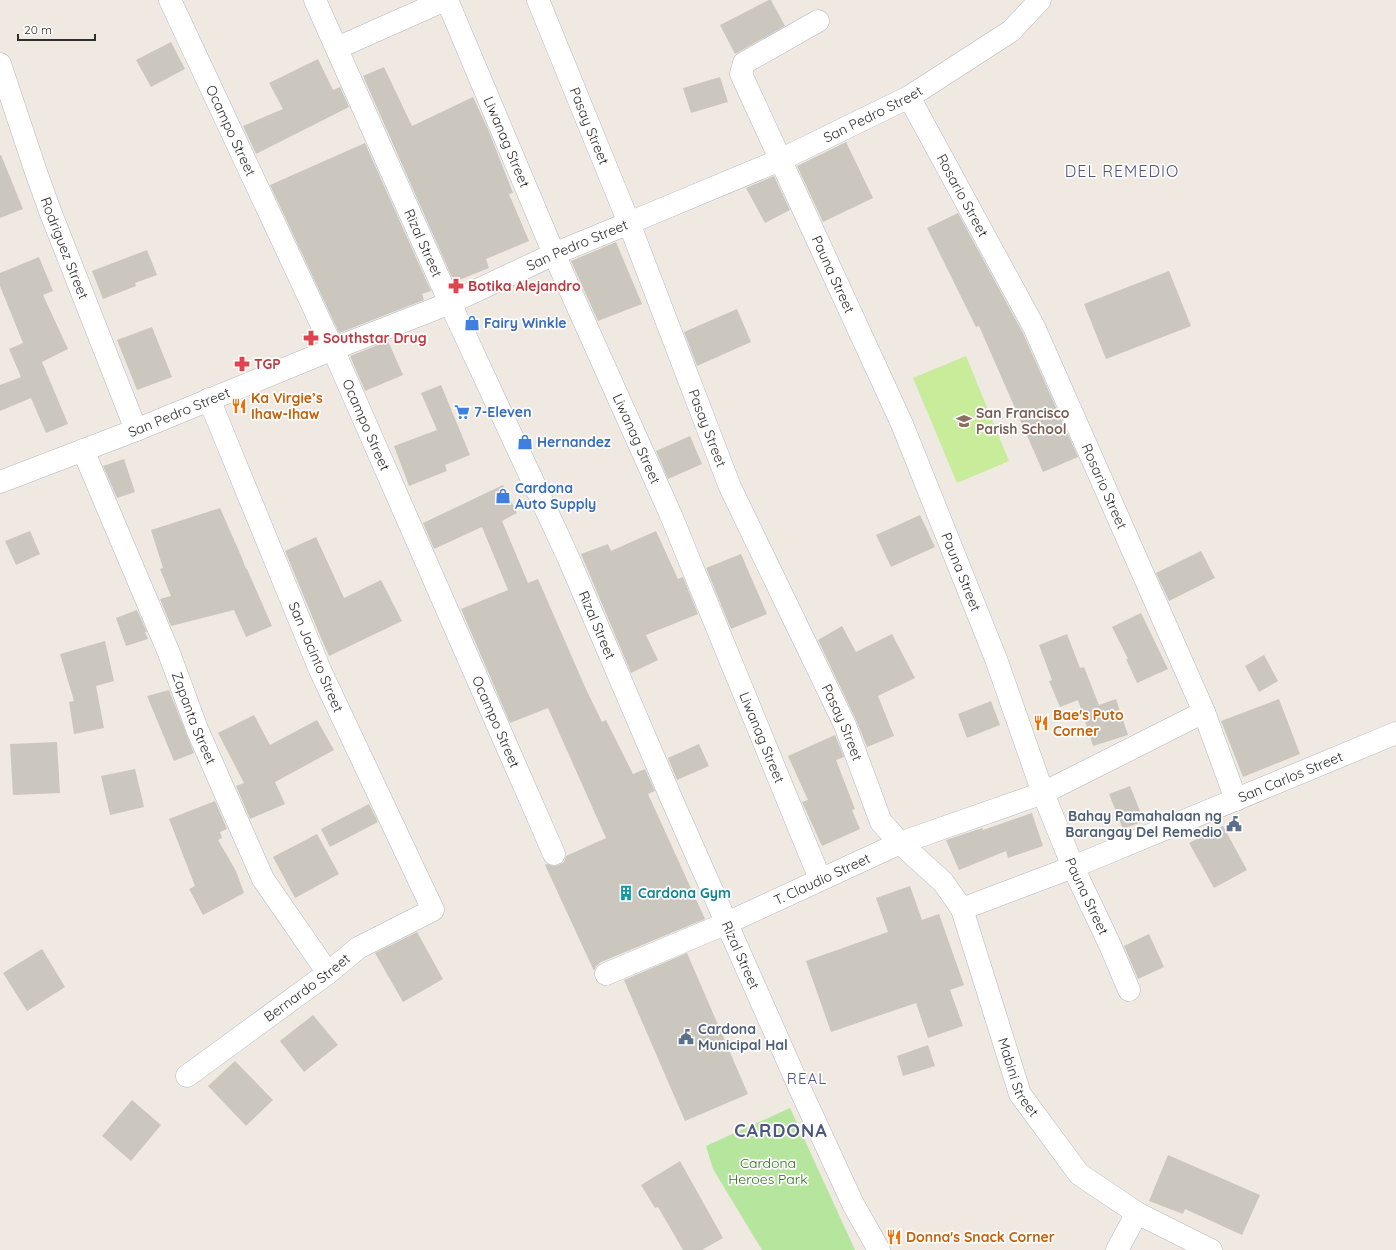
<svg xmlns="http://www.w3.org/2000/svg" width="1396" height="1250" font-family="Quicksand,sans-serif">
	<rect width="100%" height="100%" fill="#efe9e1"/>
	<!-- green -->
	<path fill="#b6e59e" d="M790,1108L855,1250H762L713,1169L706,1146Z"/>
	<!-- pitch -->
	<path fill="#c9ec9a" d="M966,356L1009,461L957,483L913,378Z"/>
	<!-- building -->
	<g fill="#cbc7bf">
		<path d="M769,0H771L785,26L735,54L720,25Z"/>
		<path d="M171,42L185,69L151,87L136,60Z"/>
		<path d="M318,59L333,90L340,87L349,107L256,154L243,126L283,109L269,83Z"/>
		<path d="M384,67L412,126L473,97L488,129L513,193L509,194L529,241L486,259L489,268L454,282L363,76Z"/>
		<path d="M720,77L728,102L691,113L683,88Z"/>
		<path d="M846,142L873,198L823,222L797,166Z"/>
		<path d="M365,143L431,291L422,294L424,300L339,333L270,185Z"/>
		<path d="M0,155H1L23,209L0,218Z"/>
		<path d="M774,176L790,210L765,223L746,188Z"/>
		<path d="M958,213L1023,333L1078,457L1043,472L979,326L976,327L927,228Z"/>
		<path d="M616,242L642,304L598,321L571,261Z"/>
		<path d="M147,250L157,275L135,283L136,286L103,299L92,271Z"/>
		<path d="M39,257L53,291L43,295L68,349L42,362L68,424L46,433L31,398L0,411V385L21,377L9,349L23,343L0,286V273Z"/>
		<path d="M1169,271L1191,326L1106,359L1084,304Z"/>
		<path d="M737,309L751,342L697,366L684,332Z"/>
		<path d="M152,327L172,377L137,390L117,340Z"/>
		<path d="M388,341L403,375L365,391L350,356Z"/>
		<path d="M441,385L470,455L445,465L447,471L409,486L394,446L437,430L421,393Z"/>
		<path d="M690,436L702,464L668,479L656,451Z"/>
		<path d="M124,459L135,492L117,498L103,466Z"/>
		<path d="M503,485L517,513L502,521L528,583L538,579L585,687L602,722L606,720L633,774L645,769L655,791L648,794L705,919L601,962L596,966L594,971L545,865L547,864L553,866L559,865L564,862L566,856L606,838L548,708L510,723L461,609L508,590L482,527L434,549L423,523Z"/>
		<path d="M220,508L242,558L246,569H247L272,626L246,637L234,610L171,626L160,599L171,596L160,569L163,568L151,530Z"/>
		<path d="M920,515L935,547L891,567L876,535Z"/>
		<path d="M30,531L40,554L16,565L5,541Z"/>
		<path d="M656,531L678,579L683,577L698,614L646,635L658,660L631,673L581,554L608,544L611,551Z"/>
		<path d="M316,537L344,598L381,580L402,621L329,656L321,638L285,551Z"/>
		<path d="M1201,551L1215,578L1169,601L1156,573Z"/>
		<path d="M741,554L767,614L731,629L706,568Z"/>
		<path d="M137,610L147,632H145L148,639L126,646L116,618Z"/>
		<path d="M1141,613L1168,669L1137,683L1126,659H1128L1112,627Z"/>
		<path d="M842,626L856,652L892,634L915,678L878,696L894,736L867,747L856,720L818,640Z"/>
		<path d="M1067,634L1080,668L1084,667L1099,705L1116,699L1128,735L1093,746L1078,700L1060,707L1049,681L1052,680L1039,645Z"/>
		<path d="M105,641L114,681L96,686L104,728L74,734L69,702L74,701L60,654Z"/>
		<path d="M1264,655L1278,681L1259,692L1245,666Z"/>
		<path d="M169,690L194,753L174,761L147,696Z"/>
		<path d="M1279,699L1300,754L1243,777L1221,721Z"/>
		<path d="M991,701L1000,725L967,738L958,714Z"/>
		<path d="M254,715L270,745L317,720L334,750L275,782L285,804L250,819L236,786L244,783L218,733Z"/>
		<path d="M835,735L844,757L836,760L855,809L852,810L860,829L822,846L802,802L808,800L788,756Z"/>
		<path d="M57,742L60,793L13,795L10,744Z"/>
		<path d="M699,744L709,766L677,780L668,758Z"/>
		<path d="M135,769L144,807L110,815L101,776Z"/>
		<path d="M1130,786L1144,821L1123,829L1109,794Z"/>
		<path d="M215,801L227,829L220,832L222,838L218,840L236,871L244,893L203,915L189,889L195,886L169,819Z"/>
		<path d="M369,804L378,822L330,847L321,829Z"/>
		<path d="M1032,813L1043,846L1008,858L1006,851L959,870L946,840L982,828L983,830Z"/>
		<path d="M1223,826L1247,870L1214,888L1189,843Z"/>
		<path d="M317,834L339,874L295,898L273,857Z"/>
		<path d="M910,886L922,920L939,914L964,985L950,990L963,1026L928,1038L916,1003L831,1032L806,961L888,932L876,898Z"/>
		<path d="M417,932L443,979L403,1002L375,953Z"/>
		<path d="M1149,934L1164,967L1138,979L1124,946Z"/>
		<path d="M42,949L65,987L27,1011L3,973Z"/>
		<path d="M687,953L748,1094L685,1121L624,980Z"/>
		<path d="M313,1015L338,1045L304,1072L280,1041Z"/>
		<path d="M928,1045L935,1066L903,1076L897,1056Z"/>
		<path d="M235,1061L273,1100L246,1126L208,1086Z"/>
		<path d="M132,1100L161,1125L131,1161L102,1136Z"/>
		<path d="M1168,1155L1260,1195L1242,1235L1185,1209L1183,1214L1149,1201Z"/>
		<path d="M680,1161L723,1238L702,1250H683L658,1207L655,1208L641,1185Z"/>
	</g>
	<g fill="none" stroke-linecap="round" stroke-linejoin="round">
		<defs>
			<g id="minor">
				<path id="s1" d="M170,0L333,349L554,854"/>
				<path id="s2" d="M315,0L450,303"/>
				<path id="s3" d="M447,0L554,254L670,513L820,879"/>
				<path id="s4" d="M538,0L629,223L780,160L909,97L1011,31L1040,0"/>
				<path id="s5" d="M818,21L744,63L741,74L902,424L996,659L1043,793L1073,867L1110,945L1129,990"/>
				<path d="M337,48L445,0"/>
				<path id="s6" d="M0,64L36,172L50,211L136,430"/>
				<path id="s7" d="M909,97L1034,327L1204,712L1236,800"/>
				<path id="s8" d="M83,450L169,653L197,729L263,879L328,973"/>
				<path id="s9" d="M962,909L1073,867L1396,733"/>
				<path id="s10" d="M606,974L727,923L900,843L1043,793L1204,712"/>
				<path id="s11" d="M187,1076L328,973L358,948L433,910L320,670L209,399"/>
			</g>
			<path id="tertiary" d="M1117,1250L1137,1213"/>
			<g id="secondary">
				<path id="s12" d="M450,303L568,557L672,800L800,1089L853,1204L879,1250"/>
				<path id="s13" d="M0,482L136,430L333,349L450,303L554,254L629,223L730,487L845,725L881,822L900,843L943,882L962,909L1020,1094L1079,1174L1137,1213L1211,1250"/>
			</g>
		</defs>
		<!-- minor casing -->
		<use href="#minor" stroke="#b4b7c1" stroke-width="23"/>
		<!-- tertiary casing -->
		<use href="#tertiary" stroke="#b4b7c1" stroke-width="23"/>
		<!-- secondary casing -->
		<use href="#secondary" stroke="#b4b7c1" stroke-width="23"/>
		<!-- minor -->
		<use href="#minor" stroke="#fff" stroke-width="22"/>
		<!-- tertiary -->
		<use href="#tertiary" stroke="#fff" stroke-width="22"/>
		<!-- secondary -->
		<use href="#secondary" stroke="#fff" stroke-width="22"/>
	</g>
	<!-- icons -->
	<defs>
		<symbol id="pharmacy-bare" viewBox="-9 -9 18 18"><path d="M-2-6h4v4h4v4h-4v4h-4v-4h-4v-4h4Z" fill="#e0444e" stroke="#fff" stroke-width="2.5" paint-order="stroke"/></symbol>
		<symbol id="shop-bare" viewBox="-9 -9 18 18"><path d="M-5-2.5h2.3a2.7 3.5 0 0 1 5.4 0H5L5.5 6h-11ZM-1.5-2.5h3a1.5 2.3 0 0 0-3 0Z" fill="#3f7fe0" stroke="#fff" stroke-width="2.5" paint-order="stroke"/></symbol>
		<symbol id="restaurant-bare" viewBox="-9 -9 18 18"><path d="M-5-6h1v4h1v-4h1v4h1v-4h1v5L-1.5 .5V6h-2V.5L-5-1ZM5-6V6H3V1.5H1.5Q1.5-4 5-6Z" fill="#e8710a" stroke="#fff" stroke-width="2.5" paint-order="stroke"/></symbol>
		<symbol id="supermarket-bare" viewBox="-9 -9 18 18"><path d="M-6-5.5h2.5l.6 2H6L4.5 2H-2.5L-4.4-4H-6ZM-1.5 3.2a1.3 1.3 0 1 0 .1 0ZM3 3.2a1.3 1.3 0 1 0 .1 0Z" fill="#3f7fe0" stroke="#fff" stroke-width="2.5" paint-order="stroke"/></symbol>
		<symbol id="school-bare" viewBox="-9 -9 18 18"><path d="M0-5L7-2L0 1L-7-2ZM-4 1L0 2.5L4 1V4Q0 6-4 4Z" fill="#8d6e63" stroke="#fff" stroke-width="2.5" paint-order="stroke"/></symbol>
		<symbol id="civic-bare" viewBox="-9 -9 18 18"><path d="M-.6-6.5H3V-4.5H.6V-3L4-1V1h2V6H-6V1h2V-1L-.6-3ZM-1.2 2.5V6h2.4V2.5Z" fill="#5c6f8a" stroke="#fff" stroke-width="2.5" paint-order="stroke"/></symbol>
		<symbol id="building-bare" viewBox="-9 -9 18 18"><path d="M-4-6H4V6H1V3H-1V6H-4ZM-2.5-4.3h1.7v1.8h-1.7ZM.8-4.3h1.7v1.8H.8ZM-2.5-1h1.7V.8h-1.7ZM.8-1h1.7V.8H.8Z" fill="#0f9aa8" stroke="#fff" stroke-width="2.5" paint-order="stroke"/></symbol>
	</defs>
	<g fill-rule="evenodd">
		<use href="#pharmacy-bare" x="445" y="275" width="22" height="22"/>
		<use href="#shop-bare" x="461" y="312" width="22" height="22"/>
		<use href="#pharmacy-bare" x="300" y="327" width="22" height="22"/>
		<use href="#pharmacy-bare" x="231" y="353" width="22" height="22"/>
		<use href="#restaurant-bare" x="228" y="395" width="22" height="22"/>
		<use href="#supermarket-bare" x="451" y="401" width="22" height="22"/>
		<use href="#school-bare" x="953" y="410" width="22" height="22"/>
		<use href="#shop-bare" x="514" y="431" width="22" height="22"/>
		<use href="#shop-bare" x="492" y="485" width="22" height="22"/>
		<use href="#restaurant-bare" x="1030" y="712" width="22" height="22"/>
		<use href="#civic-bare" x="1223" y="813" width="22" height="22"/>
		<use href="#building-bare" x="615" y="882" width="22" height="22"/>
		<use href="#civic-bare" x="675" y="1026" width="22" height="22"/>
		<use href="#restaurant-bare" x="883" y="1226" width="22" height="22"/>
	</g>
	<g text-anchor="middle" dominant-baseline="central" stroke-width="3.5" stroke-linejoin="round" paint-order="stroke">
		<!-- street labels -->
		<g font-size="14" fill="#2e2e2e" stroke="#fff">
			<text stroke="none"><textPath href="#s4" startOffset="508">San Pedro Street</textPath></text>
			<text stroke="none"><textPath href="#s4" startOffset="136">Pasay Street</textPath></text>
			<text stroke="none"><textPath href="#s1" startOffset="144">Ocampo Street</textPath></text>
			<text stroke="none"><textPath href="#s3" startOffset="154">Liwanag Street</textPath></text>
			<text stroke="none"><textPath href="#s7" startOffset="112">Rosario Street</textPath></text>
			<text stroke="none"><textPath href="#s2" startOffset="266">Rizal Street</textPath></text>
			<text stroke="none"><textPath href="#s13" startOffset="624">San Pedro Street</textPath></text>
			<text stroke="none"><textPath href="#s6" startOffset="195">Rodriguez Street</textPath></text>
			<text stroke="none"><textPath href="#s5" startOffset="317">Pauna Street</textPath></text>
			<text stroke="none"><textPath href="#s13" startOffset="192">San Pedro Street</textPath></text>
			<text stroke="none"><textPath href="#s1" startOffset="468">Ocampo Street</textPath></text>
			<text stroke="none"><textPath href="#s13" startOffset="900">Pasay Street</textPath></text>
			<text stroke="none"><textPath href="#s3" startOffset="478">Liwanag Street</textPath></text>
			<text stroke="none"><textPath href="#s7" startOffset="436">Rosario Street</textPath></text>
			<text stroke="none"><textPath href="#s5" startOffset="641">Pauna Street</textPath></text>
			<text stroke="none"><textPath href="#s12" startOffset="354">Rizal Street</textPath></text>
			<text transform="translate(316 657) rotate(67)">San Jacinto Street</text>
			<text stroke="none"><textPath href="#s8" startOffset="290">Zapanta Street</textPath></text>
			<text stroke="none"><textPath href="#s1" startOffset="792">Ocampo Street</textPath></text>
			<text stroke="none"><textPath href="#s13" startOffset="1224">Pasay Street</textPath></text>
			<text stroke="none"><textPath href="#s3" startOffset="802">Liwanag Street</textPath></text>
			<text stroke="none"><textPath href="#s9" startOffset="354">San Carlos Street</textPath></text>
			<text stroke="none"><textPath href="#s10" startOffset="236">T. Claudio Street</textPath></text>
			<text stroke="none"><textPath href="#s5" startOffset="989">Pauna Street</textPath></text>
			<text stroke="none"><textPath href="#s12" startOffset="714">Rizal Street</textPath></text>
			<text stroke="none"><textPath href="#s11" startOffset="149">Bernardo Street</textPath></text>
			<text stroke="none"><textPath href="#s13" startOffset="1628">Mabini Street</textPath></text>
		</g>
		<!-- health labels -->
		<g font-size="14" font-weight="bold" fill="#be3a42" stroke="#fff" text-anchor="start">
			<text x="468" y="286">Botika Alejandro</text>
			<text x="323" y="338">Southstar Drug</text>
			<text x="254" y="364">TGP</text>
		</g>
		<!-- shop labels -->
		<g font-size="14" font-weight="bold" fill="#366cbe" stroke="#fff" text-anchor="start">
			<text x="484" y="323">Fairy Winkle</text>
			<text x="474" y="412">7-Eleven</text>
			<text x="537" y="442">Hernandez</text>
			<text x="515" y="488">Cardona<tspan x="515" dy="16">Auto Supply</tspan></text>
		</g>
		<!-- food labels -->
		<g font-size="14" font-weight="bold" fill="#c56008" stroke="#fff" text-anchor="start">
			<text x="251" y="398">Ka Virgie’s<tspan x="251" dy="16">Ihaw-Ihaw</tspan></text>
			<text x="1053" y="715">Bae's Puto<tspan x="1053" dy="16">Corner</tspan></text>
			<text x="906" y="1237">Donna's Snack Corner</text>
		</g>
		<!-- education labels -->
		<g font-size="14" font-weight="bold" fill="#785e54" stroke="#fff" text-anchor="start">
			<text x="976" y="413">San Francisco<tspan x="976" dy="16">Parish School</tspan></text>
		</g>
		<!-- service labels -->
		<g font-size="14" font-weight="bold" fill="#4e5e75" stroke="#fff" text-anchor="end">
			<text x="1222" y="816">Bahay Pamahalaan ng<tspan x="1222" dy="16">Barangay Del Remedio</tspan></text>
			<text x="698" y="1029" text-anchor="start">Cardona<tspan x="698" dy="16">Municipal Hal</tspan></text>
		</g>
		<!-- culture labels -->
		<g font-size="14" font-weight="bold" fill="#0d838f" stroke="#fff" text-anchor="start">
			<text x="638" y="893">Cardona Gym</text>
		</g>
		<!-- park labels -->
		<g font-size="14" fill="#2c6e1b" stroke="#fff">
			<text x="768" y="1163">Cardona<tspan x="768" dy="16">Heroes Park</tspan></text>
		</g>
		<!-- neighbourhood labels -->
		<g font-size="15" letter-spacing="1" fill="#4d5680" stroke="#fff">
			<text x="807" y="1078">REAL</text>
		</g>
		<!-- quarter labels -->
		<g font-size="16" letter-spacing="1" fill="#4d5680" stroke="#fff">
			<text x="1122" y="171">DEL REMEDIO</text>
		</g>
		<!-- district labels -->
		<g font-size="18" font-weight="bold" letter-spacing="1" fill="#4d5680" stroke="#fff">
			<text x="781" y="1130">CARDONA</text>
		</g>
	</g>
	<!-- scale -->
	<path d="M18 34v6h77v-6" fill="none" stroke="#2e2e2e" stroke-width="2"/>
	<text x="24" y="34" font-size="12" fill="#2e2e2e" stroke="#ffffff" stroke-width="3" paint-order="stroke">20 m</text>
</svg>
